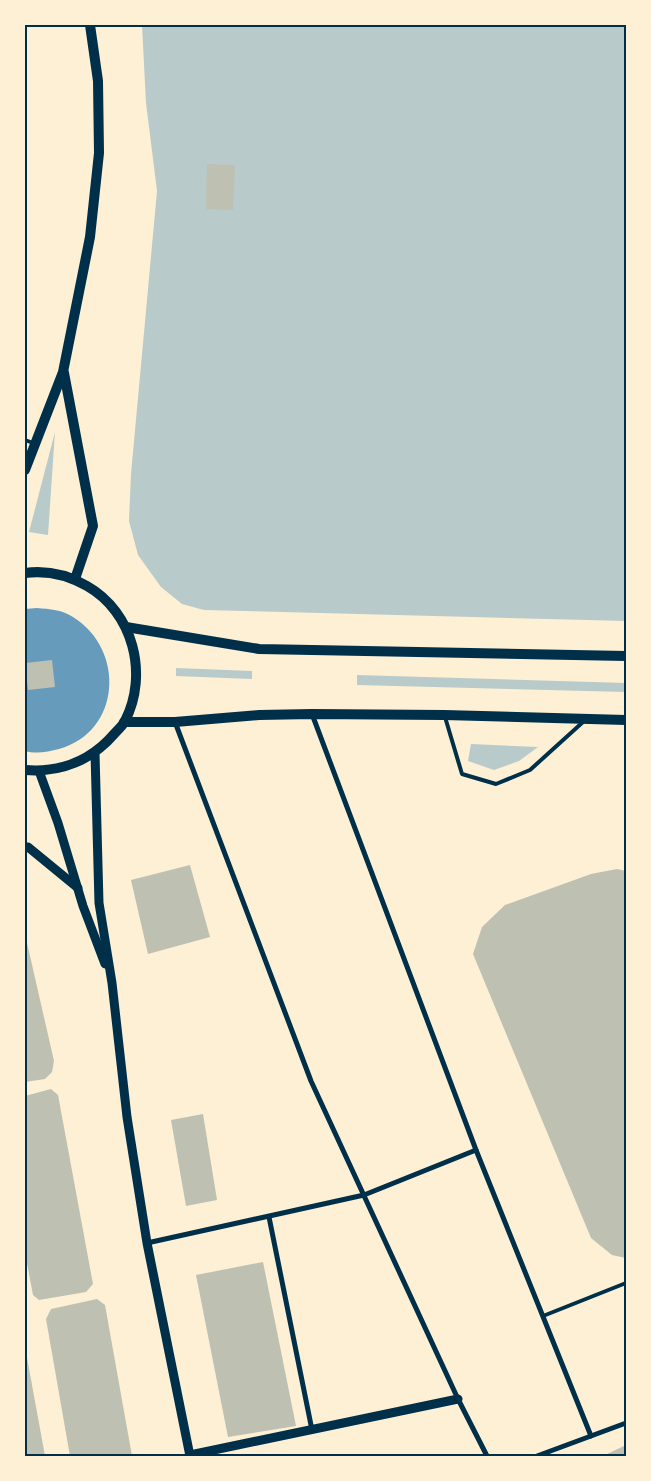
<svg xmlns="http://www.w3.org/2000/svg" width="651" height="1481" font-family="'Archivo Narrow',sans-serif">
	<rect width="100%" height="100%" fill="#fdf0d5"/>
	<!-- green -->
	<g fill="#b9caca">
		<path d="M142,25H626V621L204,610L182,604L161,587L138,555L129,521L131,474L157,191L146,103Z"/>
		<path d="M55,432L48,535L29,532Z"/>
		<path d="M176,668L252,671V679L176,676Z"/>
		<path d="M357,675L626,683V692L357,685Z"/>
		<path d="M471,744L538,747L519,761L494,770L468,761Z"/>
	</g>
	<!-- water -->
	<path fill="#669bbc" d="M37,608C49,609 63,610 73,617C126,650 121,732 59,749C48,752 36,754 25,751V609Z"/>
	<!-- building -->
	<g fill="#bec0b2">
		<path d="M207,164L235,165L233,210L206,209Z"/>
		<path d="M52,660L55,687L28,690L25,663Z"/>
		<path d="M190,865L210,937L148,954L131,880Z"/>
		<path d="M617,869L626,871V1258L612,1255L591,1238L473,954L482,927L505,905L591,874Z"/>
		<path d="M25,934L54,1061L52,1072L45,1079L25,1082Z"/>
		<path d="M51,1089L58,1095L93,1284L86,1292L39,1300L33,1295L25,1253V1096Z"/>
		<path d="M203,1114L217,1200L186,1206L171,1120Z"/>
		<path d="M263,1262L296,1426L228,1437L196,1275Z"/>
		<path d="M97,1299L105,1305L132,1456H70L46,1319L51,1309Z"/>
		<path d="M25,1352H26L45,1456H25Z"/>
		<path d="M626,1445V1456H603Z"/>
	</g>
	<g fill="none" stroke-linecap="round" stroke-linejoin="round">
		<!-- service -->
		<g stroke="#003049" stroke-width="4">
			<path d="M25,440L33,443"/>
			<path d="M445,717L462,774L496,784L530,770L583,722"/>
			<path d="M543,1316L626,1283"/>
		</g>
		<!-- minor -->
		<g stroke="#003049" stroke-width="5">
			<path d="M312,714L476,1150L591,1436"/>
			<path d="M175,722L311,1081L458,1399L487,1456"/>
			<path d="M269,1217L312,1430"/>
			<path d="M147,1243L364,1195L476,1150"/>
			<path d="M537,1456L626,1423"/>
		</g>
		<!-- tertiary -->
		<g stroke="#003049" stroke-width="9">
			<path d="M95,753L99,903L112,983L127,1117L147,1243L190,1456"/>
			<path d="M39,771L58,823L83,906L105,964"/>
			<path d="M25,847H28L78,888"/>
			<path d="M190,1455L458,1399"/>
		</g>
		<!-- secondary -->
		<g stroke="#003049" stroke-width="10">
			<path d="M64,373L93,526L75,579"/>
			<path d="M25,470L63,372L90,237L99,153L98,81L90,25"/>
			<path d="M25,573C47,570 68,575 87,586C133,612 149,674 125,721C123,725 119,729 115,733C92,760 61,773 25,770"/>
			<path d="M126,627L259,649L626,656"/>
			<path d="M124,722H175L259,715L312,714L444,715L626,720"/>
		</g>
	</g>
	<!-- border -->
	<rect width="651" height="1481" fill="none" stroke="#fdf0d5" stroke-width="52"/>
	<rect x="26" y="26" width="599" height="1429" fill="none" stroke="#003049" stroke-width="2"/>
</svg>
